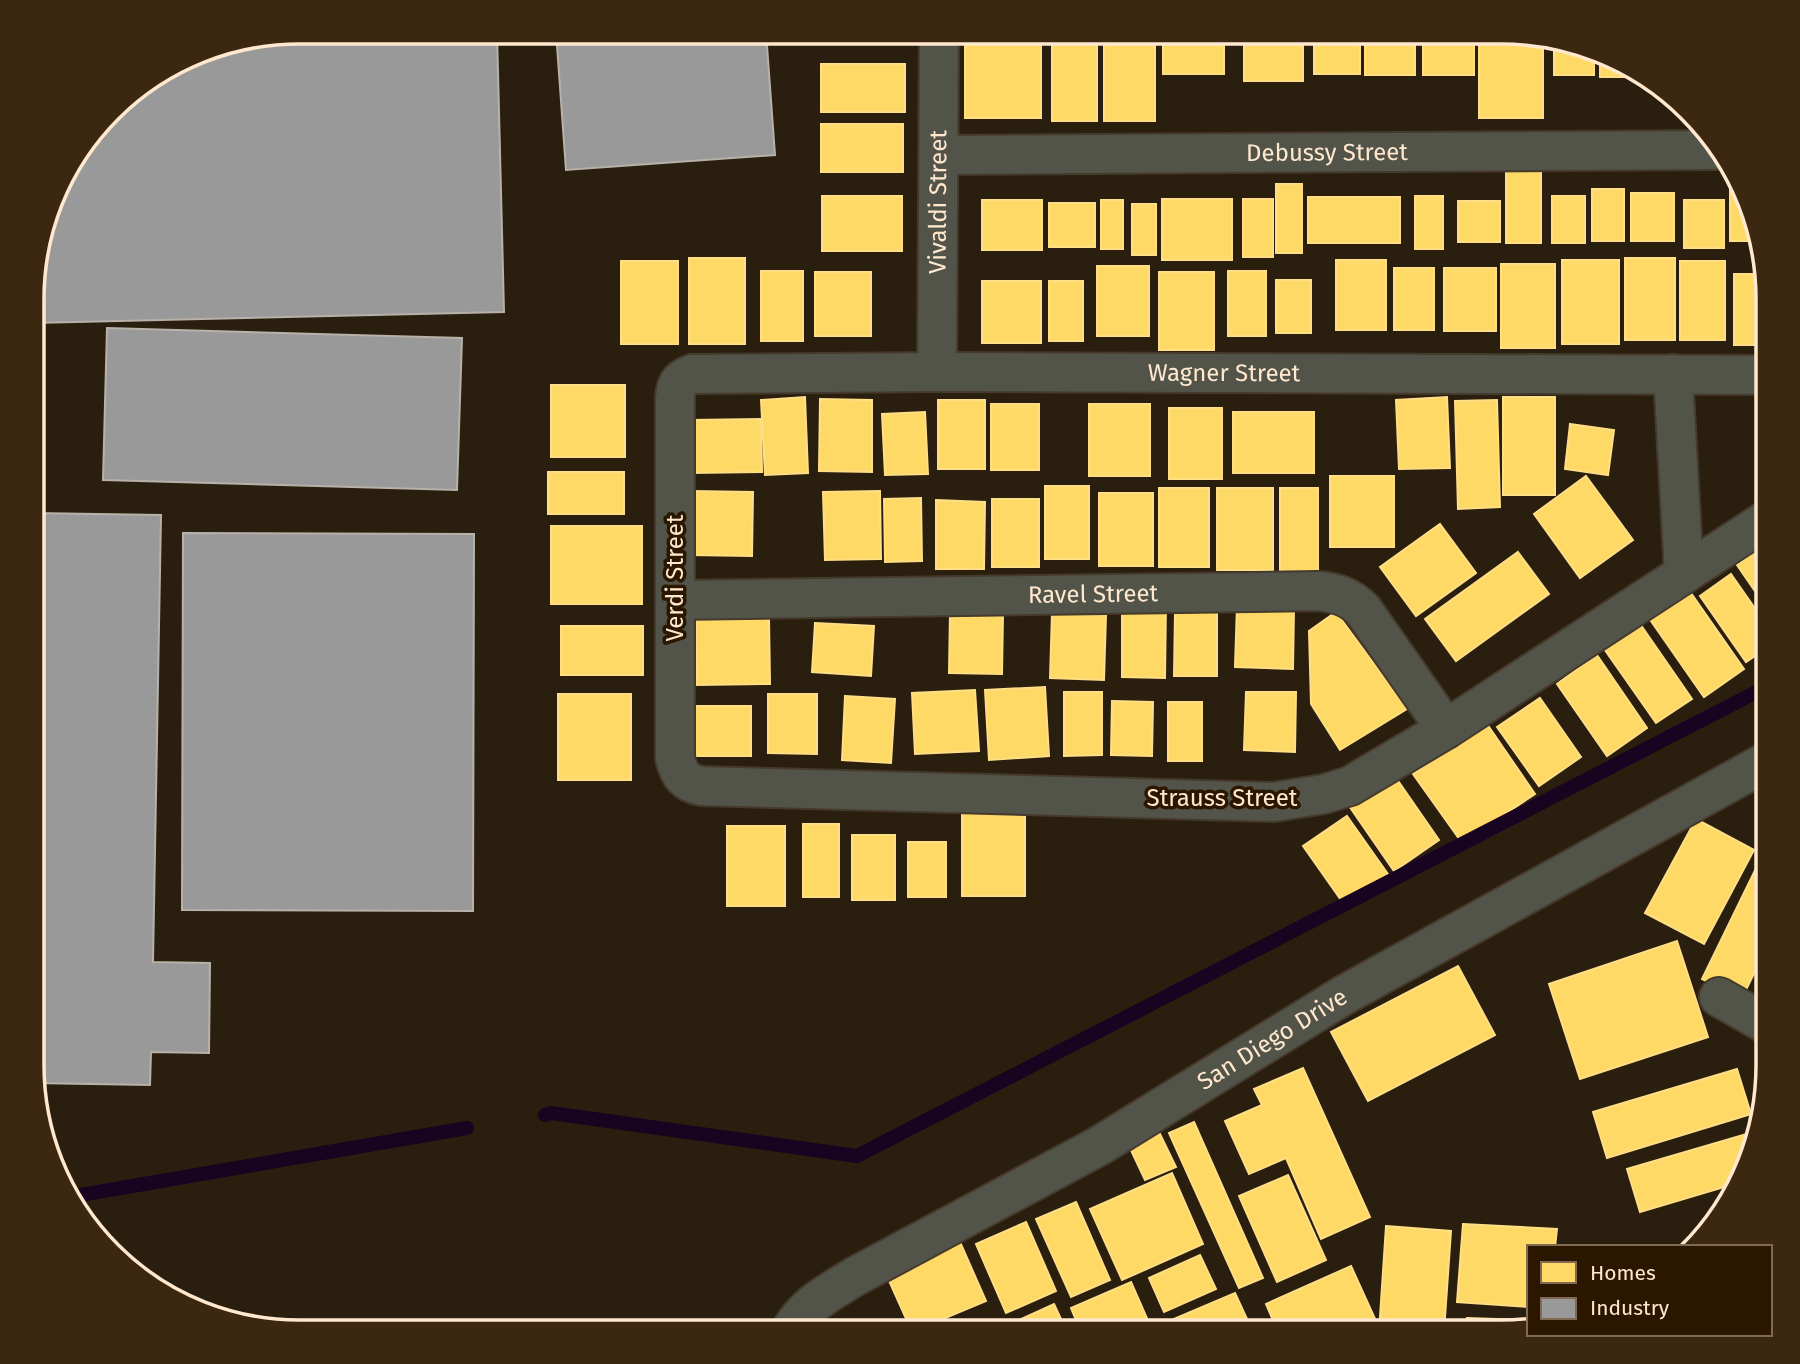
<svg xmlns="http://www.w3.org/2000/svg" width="1800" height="1364" font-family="'Fira Sans',sans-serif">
	<rect width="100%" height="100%" fill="#2a1f0f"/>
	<!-- homes -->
	<g fill="#ffd966" stroke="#ffde85" stroke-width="2">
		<rect x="965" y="32" width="76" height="86"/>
		<rect x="1052" y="32" width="45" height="89"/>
		<rect x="1104" y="32" width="51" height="89"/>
		<rect x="1163" y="32" width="61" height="42"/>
		<rect x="1244" y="32" width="59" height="49"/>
		<rect x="1314" y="32" width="46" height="42"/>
		<rect x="1365" y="32" width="50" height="43"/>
		<rect x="1423" y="32" width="51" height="43"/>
		<path d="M1479,32H1518L1543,38V118H1479Z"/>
		<path d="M1554,40L1594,50V75H1554Z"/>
		<path d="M1600,51L1603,52L1644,77H1600Z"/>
		<rect x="821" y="64" width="84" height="48"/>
		<rect x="821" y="124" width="82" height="48"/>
		<path d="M1730,166L1741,181L1755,241H1730Z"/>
		<rect x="1506" y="167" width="35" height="76"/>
		<rect x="1276" y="184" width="26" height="69"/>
		<rect x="1592" y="189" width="32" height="52"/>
		<rect x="1631" y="193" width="43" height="48"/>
		<rect x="822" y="196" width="80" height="55"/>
		<rect x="1415" y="196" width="28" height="53"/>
		<rect x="1552" y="196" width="33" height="47"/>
		<rect x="1308" y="197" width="92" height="46"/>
		<rect x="1162" y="199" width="70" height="61"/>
		<rect x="1243" y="199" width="30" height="58"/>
		<rect x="982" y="200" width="60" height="50"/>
		<rect x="1101" y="200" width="22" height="49"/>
		<rect x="1684" y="200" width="40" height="48"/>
		<rect x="1458" y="201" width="42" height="41"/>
		<rect x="1049" y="203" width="46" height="44"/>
		<rect x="1132" y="204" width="24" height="51"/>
		<rect x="689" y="258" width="56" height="86"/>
		<rect x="1625" y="258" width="50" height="82"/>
		<rect x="1336" y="260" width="50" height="70"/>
		<rect x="1562" y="260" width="57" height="84"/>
		<rect x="621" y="261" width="57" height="83"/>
		<rect x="1680" y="261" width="45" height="79"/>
		<rect x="1501" y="264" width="54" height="84"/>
		<rect x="1097" y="266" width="52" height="70"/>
		<rect x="1394" y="268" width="40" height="62"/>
		<rect x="1444" y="268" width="52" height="63"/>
		<rect x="761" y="271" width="42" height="70"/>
		<rect x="1228" y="271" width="38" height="65"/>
		<rect x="815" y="272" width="56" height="64"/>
		<rect x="1159" y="272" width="55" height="78"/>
		<path d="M1734,274H1763L1768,299V345H1734Z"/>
		<rect x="1276" y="280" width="35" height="53"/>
		<rect x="982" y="281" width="59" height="62"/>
		<rect x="1049" y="281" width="34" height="60"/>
		<rect x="551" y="385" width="74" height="72"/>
		<path d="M805,397L808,473L765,475L761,400Z"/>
		<path d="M1447,397L1450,468L1399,469L1396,400Z"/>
		<rect x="1503" y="397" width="52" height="98"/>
		<path d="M820,399L872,400V472L819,471Z"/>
		<rect x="938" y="400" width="47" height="69"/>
		<path d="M1497,400L1500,507L1458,509L1455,401Z"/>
		<rect x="991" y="404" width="48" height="66"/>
		<rect x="1089" y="404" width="61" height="72"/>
		<rect x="1169" y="408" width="53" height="71"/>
		<path d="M925,412L928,474L885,475L882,414Z"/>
		<rect x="1233" y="412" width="81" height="61"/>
		<path d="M761,419L762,472L691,473L690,420Z"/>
		<path d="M1570,424L1614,430L1608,475L1565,469Z"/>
		<rect x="548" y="472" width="76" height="42"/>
		<rect x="1330" y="476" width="64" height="71"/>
		<path d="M1586,476L1633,540L1580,578L1534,514Z"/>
		<rect x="1045" y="486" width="44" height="73"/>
		<rect x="1159" y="488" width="50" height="79"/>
		<rect x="1217" y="488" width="56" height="82"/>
		<rect x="1280" y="488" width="38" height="83"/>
		<path d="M690,491L753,492L752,556L689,555Z"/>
		<path d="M880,491L881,559L825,560L823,492Z"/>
		<rect x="1099" y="493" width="54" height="73"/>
		<path d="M921,498L922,561L885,562L884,499Z"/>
		<rect x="992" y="499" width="47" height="68"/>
		<path d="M936,500L985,502L984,569H936Z"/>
		<path d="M1440,524L1476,573L1416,616L1380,567Z"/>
		<rect x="551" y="526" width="91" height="78"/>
		<path d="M1768,543V610L1737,565Z"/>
		<path d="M1518,552L1549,594L1456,661L1425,619Z"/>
		<path d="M1731,574L1768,627V647L1746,662L1700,596Z"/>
		<path d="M1684,583L1744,669L1704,697L1644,611Z"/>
		<path d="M1122,601H1166L1165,678L1122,677Z"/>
		<path d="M1237,605L1294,607L1293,669L1235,667Z"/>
		<path d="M950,612L1003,613L1002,674L949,673Z"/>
		<path d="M1175,612H1217V676H1174Z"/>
		<path d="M1336,612L1407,709L1340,750L1311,704L1309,631Z"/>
		<path d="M1052,613L1106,615L1104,680L1050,678Z"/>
		<path d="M769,618L770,684L697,685L696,620Z"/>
		<path d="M1636,618L1692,699L1656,723L1600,643Z"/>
		<path d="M815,623L874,626L871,676L812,672Z"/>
		<rect x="561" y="626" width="82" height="49"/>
		<path d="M1597,655L1647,728L1607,756L1557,684Z"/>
		<path d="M1045,687L1049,756L989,760L985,690Z"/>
		<path d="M975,690L979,751L915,754L912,693Z"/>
		<path d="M1064,692H1102V755L1064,756Z"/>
		<path d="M1246,692H1296L1295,752L1244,750Z"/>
		<rect x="558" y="694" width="73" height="86"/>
		<path d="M768,694H817V754L768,753Z"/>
		<path d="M845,696L895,699L891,763L842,760Z"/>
		<path d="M1540,698L1581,757L1539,786L1497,727Z"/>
		<path d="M1112,701L1153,702L1152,756L1111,755Z"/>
		<rect x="1168" y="702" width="34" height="59"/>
		<rect x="692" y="706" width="59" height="50"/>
		<path d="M1487,724L1535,794L1462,843L1413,774Z"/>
		<path d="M1392,772L1439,840L1394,871L1347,803Z"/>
		<rect x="962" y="813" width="63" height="83"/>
		<path d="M1347,816L1390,877L1346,907L1303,846Z"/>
		<path d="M1696,819L1754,850L1704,944L1645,913Z"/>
		<rect x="803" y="824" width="36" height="73"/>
		<rect x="727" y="826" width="58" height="80"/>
		<rect x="852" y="835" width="43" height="65"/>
		<rect x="908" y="842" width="38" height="55"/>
		<path d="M1763,854L1768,857V945L1742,998L1702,979Z"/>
		<path d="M1677,941L1708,1037L1580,1079L1549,984Z"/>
		<path d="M1458,966L1495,1035L1368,1101L1331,1032Z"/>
		<path d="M1768,976V1012L1754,1005Z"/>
		<path d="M1303,1068L1370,1217L1321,1239L1286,1158L1249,1174L1225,1121L1262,1105L1254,1089Z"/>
		<path d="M1737,1069L1751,1114L1607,1158L1593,1112Z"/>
		<path d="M1194,1122L1263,1278L1239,1288L1169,1133Z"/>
		<path d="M1757,1131L1748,1167L1738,1183L1640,1212L1627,1169Z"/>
		<path d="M1159,1132L1176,1167L1145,1180L1129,1146Z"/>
		<path d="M1172,1173L1203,1244L1122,1280L1090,1209Z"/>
		<path d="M1288,1175L1326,1260L1277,1282L1239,1196Z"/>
		<path d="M1076,1202L1110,1280L1071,1297L1036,1219Z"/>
		<path d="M1026,1222L1056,1291L1006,1313L976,1244Z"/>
		<path d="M1463,1224L1557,1229L1555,1247H1529V1307L1457,1302Z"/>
		<path d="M1386,1226L1451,1231L1444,1332H1379Z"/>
		<path d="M960,1242L986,1301L912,1332L886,1274Z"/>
		<path d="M1200,1255L1216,1289L1164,1312L1149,1278Z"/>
		<path d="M1351,1266L1376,1321L1350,1332H1278L1266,1304Z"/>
		<path d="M1131,1282L1153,1332H1081L1071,1308Z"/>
		<path d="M1235,1293L1253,1332H1166L1162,1324Z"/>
		<path d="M1054,1304L1067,1332H1024L1019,1320Z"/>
		<path d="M1467,1318L1529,1320V1326L1501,1333L1466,1332Z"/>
	</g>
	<!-- industry -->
	<g fill="#999" stroke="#b8b1a9" stroke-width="2">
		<path d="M299,32H497L504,312L34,323V264L67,166L123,98L213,46Z"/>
		<path d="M556,32H766L775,155L566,170Z"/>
		<path d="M107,328L462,338L457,490L103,480Z"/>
		<path d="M33,513L161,515L153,962L210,963L209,1053L151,1052L150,1085L32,1083Z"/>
		<path d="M183,533L474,534L473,911L182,910Z"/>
	</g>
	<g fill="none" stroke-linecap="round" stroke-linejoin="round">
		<!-- stream -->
		<g stroke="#180321" stroke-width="14">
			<path d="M545,1115L551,1113L857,1156L1768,686"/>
			<path d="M69,1197L467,1128"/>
		</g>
		<defs>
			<g id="street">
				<path id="s1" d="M939,155L1717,150"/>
				<path id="s2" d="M937,372L939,32"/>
				<path d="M1673,374L1684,574"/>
				<path id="s3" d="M1768,519L1446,729L1350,786L1324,794L1274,802L702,786C685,783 679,775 675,758V398C676,384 679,379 692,374L937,372L1768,375"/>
				<path id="s4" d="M675,600L1318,591C1337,593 1349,596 1363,610L1446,729"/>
				<path d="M1719,997L1768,1025"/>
				<path id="s5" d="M790,1332C803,1306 830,1292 854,1277L1099,1146L1344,995L1768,761"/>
			</g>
		</defs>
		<!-- street casing -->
		<use href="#street" stroke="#453a2c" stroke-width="42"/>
		<!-- street -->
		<use href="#street" stroke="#525449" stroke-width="38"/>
	</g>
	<g text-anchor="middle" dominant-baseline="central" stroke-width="7" stroke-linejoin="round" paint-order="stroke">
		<!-- street labels -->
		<g font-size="24" fill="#ffe8ce" stroke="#2b1700">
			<text stroke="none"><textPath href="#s1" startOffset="388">Debussy Street</textPath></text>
			<text stroke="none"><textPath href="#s2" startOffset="170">Vivaldi Street</textPath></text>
			<text stroke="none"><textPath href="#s3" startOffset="2112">Wagner Street</textPath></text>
			<text transform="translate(675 578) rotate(-90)">Verdi Street</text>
			<text stroke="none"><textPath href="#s4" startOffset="418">Ravel Street</textPath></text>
			<text x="1222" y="798">Strauss Street</text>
			<text stroke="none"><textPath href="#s5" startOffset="567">San Diego Drive</textPath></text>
		</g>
	</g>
	<!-- crop -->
	<path d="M0 0H1800V1364H0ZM299 44H1501A255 255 0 0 1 1756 299V1065A255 255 0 0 1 1501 1320H299A255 255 0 0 1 44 1065V299A255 255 0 0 1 299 44Z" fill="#3c2810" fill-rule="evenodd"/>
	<path fill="none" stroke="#ffe8ce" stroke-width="3.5" d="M299 44H1501A255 255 0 0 1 1756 299V1065A255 255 0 0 1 1501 1320H299A255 255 0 0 1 44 1065V299A255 255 0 0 1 299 44Z"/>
	<!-- legend -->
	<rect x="1527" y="1245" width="245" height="91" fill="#2b1700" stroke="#806b52" stroke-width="2"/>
	<rect x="1541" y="1262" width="35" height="21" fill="#ffd966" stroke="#806b52" stroke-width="2"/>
	<text x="1590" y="1280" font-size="21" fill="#ffe8ce">Homes</text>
	<rect x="1541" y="1298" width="35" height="21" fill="#999999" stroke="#806b52" stroke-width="2"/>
	<text x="1590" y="1315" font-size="21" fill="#ffe8ce">Industry</text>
</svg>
